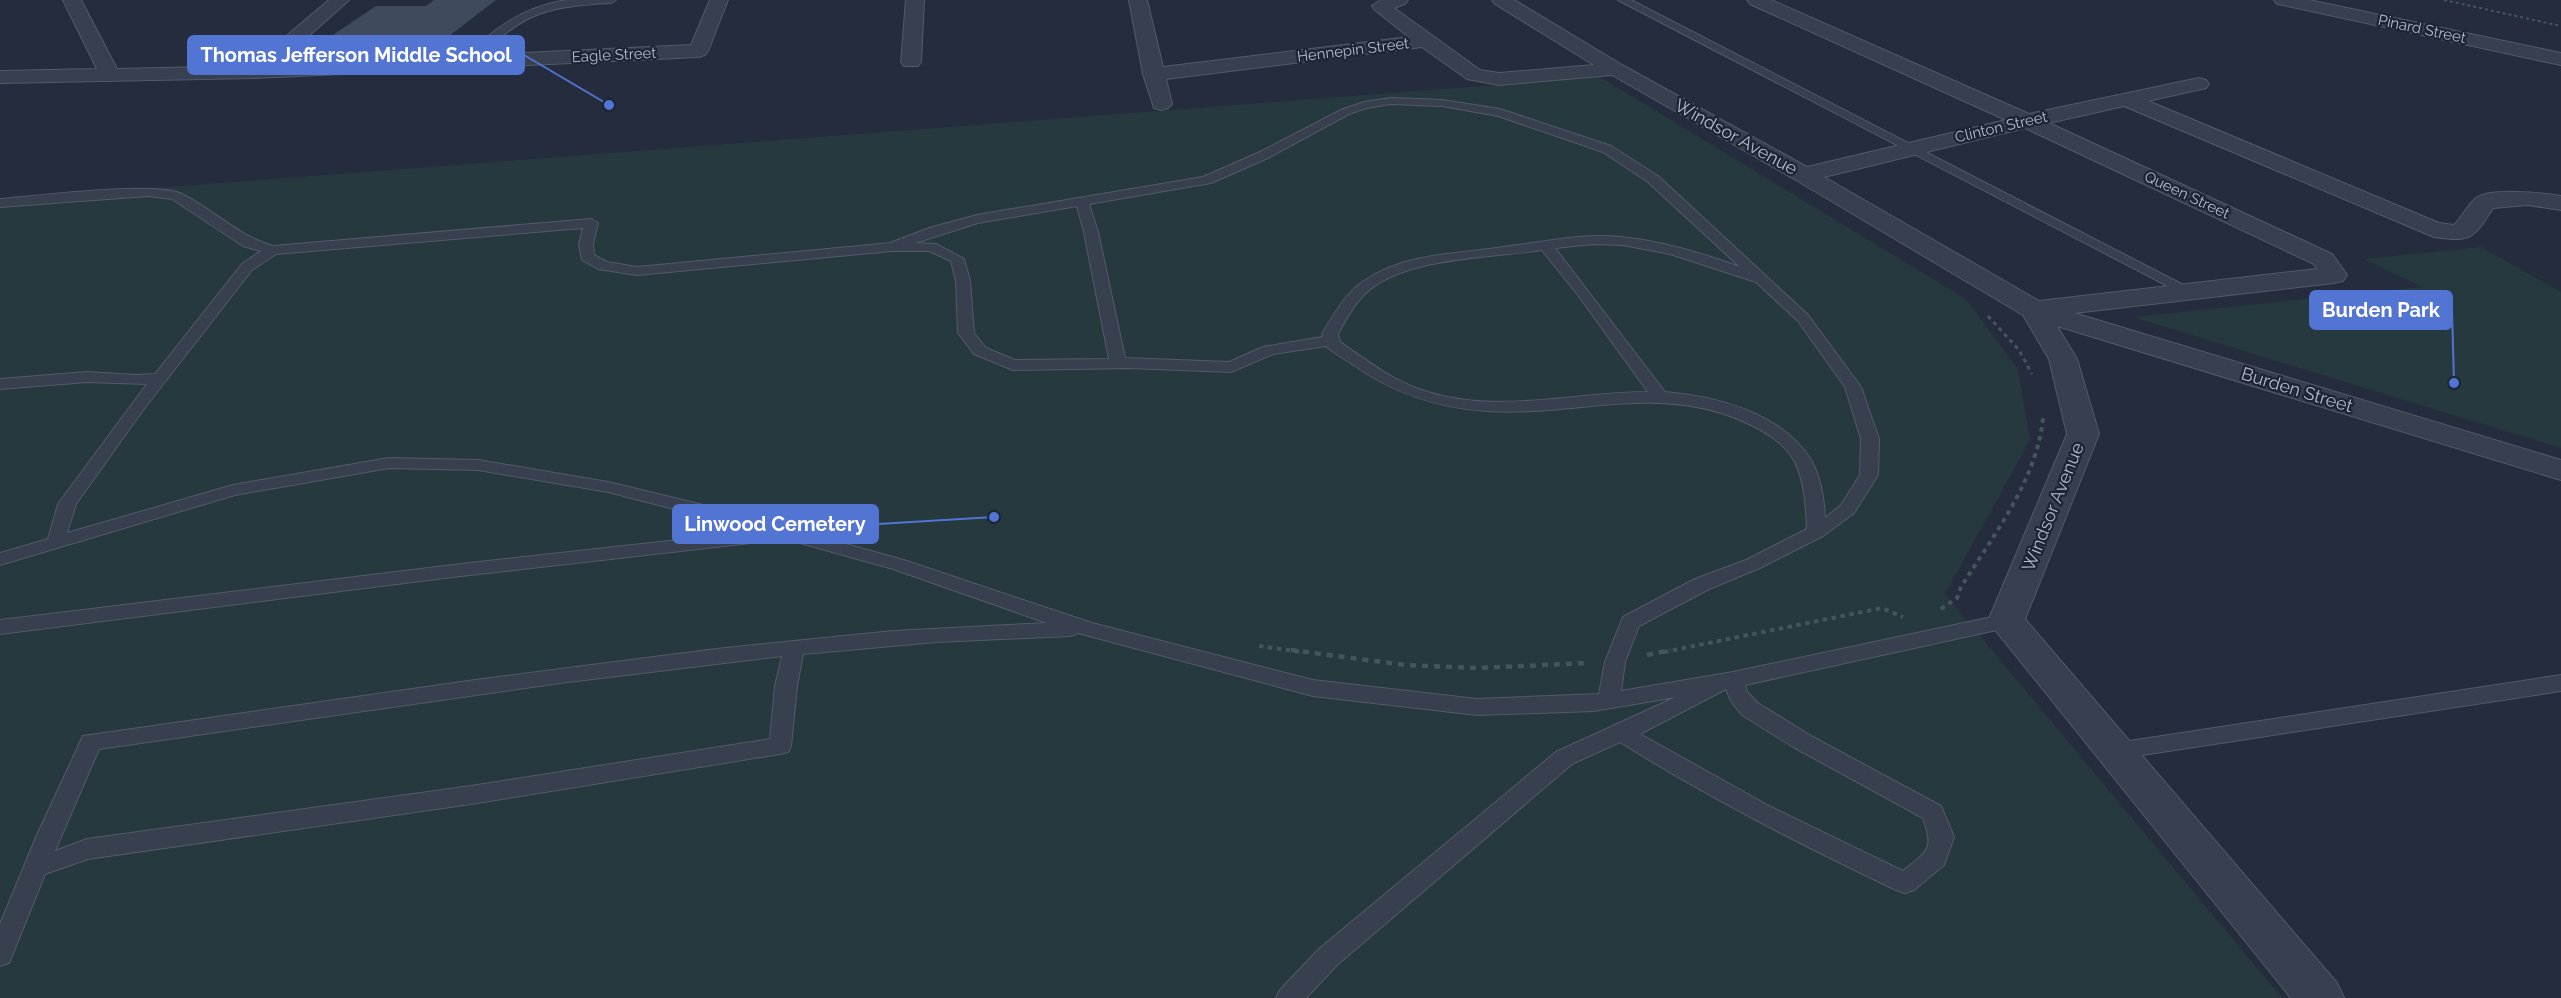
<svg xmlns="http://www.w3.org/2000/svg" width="2561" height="998" viewBox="0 0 2561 998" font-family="Raleway,sans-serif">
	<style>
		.green { fill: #26393f }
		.building { fill: #404a5d }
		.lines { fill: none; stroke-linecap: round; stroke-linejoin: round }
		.lane-casing { stroke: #535a69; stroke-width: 2 }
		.street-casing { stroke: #535a69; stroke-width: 2 }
		.path-far3 { stroke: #44565c; stroke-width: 2; stroke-dasharray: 3 3; stroke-linecap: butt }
		.path-far2 { stroke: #44565c; stroke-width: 3; stroke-dasharray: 4 4; stroke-linecap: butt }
		.path-far1 { stroke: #44565c; stroke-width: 4; stroke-dasharray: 4.5 4.5; stroke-linecap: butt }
		.path { stroke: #44565c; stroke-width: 4.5; stroke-dasharray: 6 6; stroke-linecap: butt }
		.lane { fill: #383f4e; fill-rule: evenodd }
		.street { fill: #383f4e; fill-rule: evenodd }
		.labels { text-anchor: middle; stroke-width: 4.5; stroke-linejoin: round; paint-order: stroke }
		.far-street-label { font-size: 15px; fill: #b4bac9; stroke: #1d2433 }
		.street-label { font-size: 18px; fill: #b4bac9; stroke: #1d2433 }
		.leader { fill: none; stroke: #5274d3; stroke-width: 2 }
		.callout-dot { fill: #5274d3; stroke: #1d2433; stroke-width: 2 }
		.callout { fill: #5274d3; stroke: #5274d3; stroke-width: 2 }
		.callout-label { font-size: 20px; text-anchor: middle; font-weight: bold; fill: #fff }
	</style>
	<rect width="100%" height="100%" fill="#242c3e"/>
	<path class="green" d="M1600,77L1966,299L2018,369L2030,440L1945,594L2282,998H0V200Z
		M2481,247L2561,292V448L2133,317L2422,287L2364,259Z"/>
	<path class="building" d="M434,0H496L427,53H306L376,6H426Z"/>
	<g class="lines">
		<g class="lane-casing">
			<path id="lane" d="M567,0H616L611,3C538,7 524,14 471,64H463L462,62C489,30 525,6 567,0Z
				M1618,0H1631L2197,292L2195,295H2185Z
				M1391,98L1442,100L1500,109L1611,146L1658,176L1808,315L1861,387L1879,439L1878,475L1854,513L1823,536L1760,568L1709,589L1639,626L1625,662L1621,691L1733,672L2006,614L2013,616L2016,621L2013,626L2006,628L1745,685L1748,693L1758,703L1811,736L1941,806L1954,837L1944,865L1914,890L1905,893L1896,890C1802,845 1709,798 1620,742L1572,764L1337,965L1306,998H1276L1280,990L1319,949L1556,752L1676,697L1594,711L1477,715L1313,696L1078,633L1071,636L937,642L803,654L797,686L791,746L788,752L780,754L471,804L88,859L45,874L9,963L0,966V924L37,835L83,736L482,679L716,649L893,631L1047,623L893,569L786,539L461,576L0,634V620L461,564L759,531L608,492L478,470L389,468L235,495L0,565V553L48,539L58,504L147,384L87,382L0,389V379L87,372L136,375L155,374L242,264L261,251L243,246L172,199L148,196L0,207V199C36,196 155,181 182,194C214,210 238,236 273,246L591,219L598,223L593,244L594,255L607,262L637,267L890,243L929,228L977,215L1203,177L1260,152L1341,110L1364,102ZM1391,104L1442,106L1498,116L1603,152L1648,182L1740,267C1702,253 1662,241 1621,237C1582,233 1543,242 1504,247C1457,254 1404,253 1364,281C1345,293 1334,315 1322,334L1323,337L1263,347L1229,362L1125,358L1098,232L1089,204L1211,183L1268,158L1349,114L1366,108ZM1077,206L1084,232L1109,359L1015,360L986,348L974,333L970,281L964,259L936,244L915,243L978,223ZM583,228L579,244L582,260L598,269L637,275L892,251H929L951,261L956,281L958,333L974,354L1013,370L1129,368L1231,372L1273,354L1326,346C1334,353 1343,358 1352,364C1393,393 1436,408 1487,411C1578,417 1662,381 1751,425C1768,433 1786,445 1795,462C1805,483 1806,507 1807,529L1746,560L1695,579L1623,617L1605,662L1599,694L1477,699L1313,680L1092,623L907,561L728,511L608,482L478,460L389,458L233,485L67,533L76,504L143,410L252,270L276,254ZM1593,244L1623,245L1670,254L1756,282L1798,321L1845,387L1861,439L1860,475L1841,505L1825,518C1824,499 1821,477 1811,460C1782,413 1716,396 1665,392L1555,248ZM1542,250L1578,295L1648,392C1572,392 1492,416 1419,389C1390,379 1365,359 1340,342L1338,334C1346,319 1354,304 1367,292C1406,257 1491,258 1542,250ZM782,656L775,686L770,739L471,786L87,839L55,851L99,749L560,683ZM1726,689L1731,701L1742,715L1795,748L1923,818C1935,850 1927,851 1903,871L1769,806L1640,734Z
				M2561,675V691L2116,759L2108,757L2105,751L2108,745L2116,743Z"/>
		</g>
		<g class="street-casing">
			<path id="street" d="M63,0H81L117,69L251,66L329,0H349L276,65L691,45L710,0H728L708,51L705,55L698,57L256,78L0,83V71L97,69Z
				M906,0H924L921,62L918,66H904L901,62Z
				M1129,0H1147L1163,67L1409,37L1375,10L1372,6L1381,0H1408L1405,4L1394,8L1480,70L1499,73L1594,65L1495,4L1492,0H1514L1622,65L1807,167L2006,120L1750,4L1747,0H1771L2029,114L2199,78L2206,80L2209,84L2206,88L2148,101L2439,223L2454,225C2462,217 2467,206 2475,199C2487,187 2544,193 2561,196V210L2528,205L2493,208C2473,240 2470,242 2434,237L2124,106L2049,123L2332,254L2347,275L2343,281L2334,283L2074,313L2561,460V480L2057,326L2077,359L2099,434L2025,619L2337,983L2344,998H2291L1988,621L2067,434L2049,359L2023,315L1796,180L1612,75L1499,85L1467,79L1422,47L1166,79L1172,104L1168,108L1161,110L1154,108L1143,74ZM2025,128L2314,264L2317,269L2039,301L1824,177Z
				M2274,0H2309L2561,53V65L2283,5L2277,4Z"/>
		</g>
		<path class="path-far3" d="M2444,0L2561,26"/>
		<path class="path-far2" d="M1988,316L2019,350L2032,374"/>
		<path class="path-far1" d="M1941,609L1957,598L1961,587C1993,536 2037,480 2043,418
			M1259,646L1302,652
			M1664,652L1882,608L1903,617"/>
		<path class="path" d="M1291,650L1405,665L1478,668L1589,663
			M1647,655L1671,650"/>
		<use href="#lane" class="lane"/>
		<use href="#street" class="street"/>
	</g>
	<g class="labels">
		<g class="far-street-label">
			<text transform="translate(2422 29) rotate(12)" y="5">Pinard Street</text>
			<text transform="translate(1353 50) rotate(-7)" y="5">Hennepin Street</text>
			<text transform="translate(614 55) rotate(-3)" y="5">Eagle Street</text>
			<text transform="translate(2001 127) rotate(-13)" y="5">Clinton Street</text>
			<text transform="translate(2187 195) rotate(25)" y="5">Queen Street</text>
		</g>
		<g class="street-label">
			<text transform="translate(1736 137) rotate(29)" y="6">Windsor Avenue</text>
			<text transform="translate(2297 390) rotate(17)" y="6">Burden Street</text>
			<text transform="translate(2053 507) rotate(-68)" y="6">Windsor Avenue</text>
		</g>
	</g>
	<path class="leader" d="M609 105L524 55M2454 383L2452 310M994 517L878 524"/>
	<g class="callout-dot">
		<circle cx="609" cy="105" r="6"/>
		<circle cx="2454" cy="383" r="6"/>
		<circle cx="994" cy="517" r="6"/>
	</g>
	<g class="callout">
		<rect x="188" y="36" width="336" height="38" rx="6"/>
		<rect x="2310" y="291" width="142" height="38" rx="6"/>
		<rect x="673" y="505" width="205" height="38" rx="6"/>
	</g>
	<g class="callout-label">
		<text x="356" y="62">Thomas Jefferson Middle School</text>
		<text x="2381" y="317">Burden Park</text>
		<text x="775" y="531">Linwood Cemetery</text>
	</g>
</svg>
